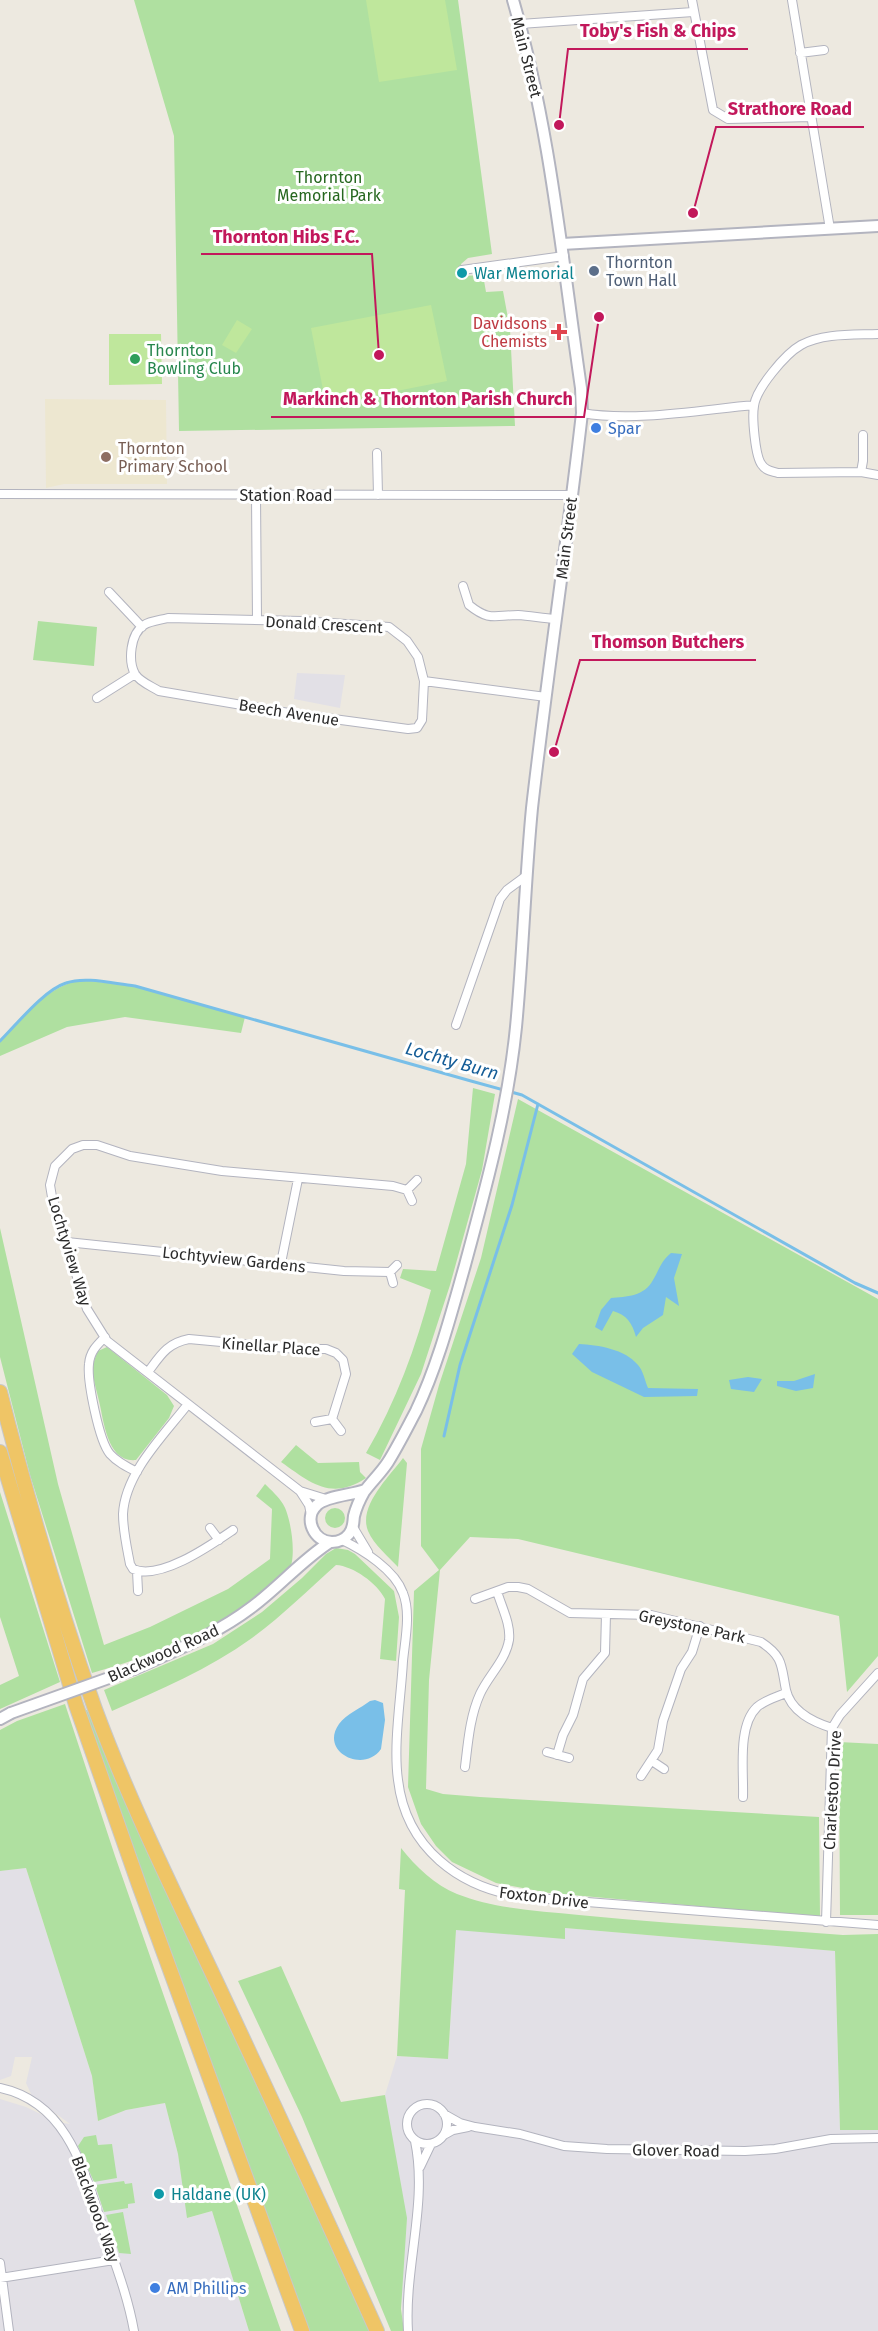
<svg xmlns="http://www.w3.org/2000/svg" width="878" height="2331" viewBox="0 0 878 2331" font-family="'Fira Sans',sans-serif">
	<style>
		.industrial { fill: #e2e0e6 }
		.education { fill: #ede7d0 }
		.green { fill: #afe0a0 }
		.pitch { fill: #bfe79c }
		.water { fill: #79bfe8 }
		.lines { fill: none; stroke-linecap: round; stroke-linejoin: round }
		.stream { stroke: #79bfe8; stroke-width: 3 }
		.minor-casing { stroke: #b3b4bf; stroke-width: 10 }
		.tertiary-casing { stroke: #b3b4bf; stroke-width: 14 }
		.secondary-casing { stroke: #b3b4bf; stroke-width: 14 }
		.trunk-casing { stroke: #c8c8c8; stroke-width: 16 }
		.minor { stroke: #fff; stroke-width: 8 }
		.tertiary { stroke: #fff; stroke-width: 10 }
		.secondary { stroke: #fff; stroke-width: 10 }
		.trunk { stroke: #efc566; stroke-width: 14 }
		.secondary-bridge-casing { stroke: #b3b4bf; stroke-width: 14; stroke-linecap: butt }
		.secondary-bridge { stroke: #fff; stroke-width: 10 }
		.service-dot { fill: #5c6f8a; stroke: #fff; stroke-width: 2 }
		.culture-dot { fill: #0f9aa8; stroke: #fff; stroke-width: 2 }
		.health-dot { fill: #e0444e; stroke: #fff; stroke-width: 2 }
		.leisure-dot { fill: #2e9e5b; stroke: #fff; stroke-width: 2 }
		.shop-dot { fill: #3f7fe0; stroke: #fff; stroke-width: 2 }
		.education-dot { fill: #8d6e63; stroke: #fff; stroke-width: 2 }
		.labels { text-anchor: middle; stroke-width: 6; stroke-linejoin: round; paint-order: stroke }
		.street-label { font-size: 16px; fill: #2c2c2c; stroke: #fff }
		.park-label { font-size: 16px; fill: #26671f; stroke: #fff }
		.service-label { font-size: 16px; fill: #4e5e75; stroke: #fff; text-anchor: start }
		.culture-label { font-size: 16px; fill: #0d838f; stroke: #fff; text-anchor: start }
		.health-label { font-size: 16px; fill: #be3a42; stroke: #fff; text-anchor: end }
		.leisure-label { font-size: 16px; fill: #27864d; stroke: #fff; text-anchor: start }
		.shop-label { font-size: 16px; fill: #366cbe; stroke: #fff; text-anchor: start }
		.education-label { font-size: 16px; fill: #785e54; stroke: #fff; text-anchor: start }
		.water-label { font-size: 18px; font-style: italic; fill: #155d97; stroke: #fff }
		.leader { fill: none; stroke: #c2185b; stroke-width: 2 }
		.callout-dot { fill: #c2185b; stroke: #fff; stroke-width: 2 }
		.callout-label { font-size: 18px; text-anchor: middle; font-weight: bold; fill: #c2185b; stroke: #fff; stroke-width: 6; stroke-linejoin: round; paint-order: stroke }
	</style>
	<rect width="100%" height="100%" fill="#ede9e0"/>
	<path class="industrial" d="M297,673L345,675L340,708L294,699Z
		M26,1868L92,2076L98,2121L126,2110L165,2103L178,2154L188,2218L212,2211L249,2331H0V2099L26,2107L57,2122L70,2124L32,2096L26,2083L32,2057H15L11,2076L0,2080V1871Z
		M565,1928L835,1951L840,2129L878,2130V2331H404L385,2095L397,2056L448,2059L456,1929L564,1938Z"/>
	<path class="education" d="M45,399L166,400L167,484H64L46,488Z"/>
	<path class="green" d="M134,0H458L492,254L468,258L461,264L463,276L483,275L486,292L503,291L510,329L515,426L179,431L174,136Z
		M38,621L97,627L94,666L33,660Z
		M81,980L135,986L245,1017L241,1033L125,1017L67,1027L0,1056V1041C24,1017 47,986 81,980Z
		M473,1088L495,1094L482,1170L450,1285L421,1374L380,1460L366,1453C396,1402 416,1347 431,1290L400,1278L403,1269L436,1271L466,1164Z
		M518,1099L878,1299V1656L847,1692L839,1616L518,1539L470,1537L440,1570L429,1680L426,1789L443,1794L480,1797L819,1817L820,1917L549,1893L496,1883L452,1862L436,1846L421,1824L408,1787L414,1591L439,1570L421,1546V1449L439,1385L481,1258Z
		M0,1228L58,1484L104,1645L150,1627L228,1589L270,1559L272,1509L256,1496L265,1484C271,1490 279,1497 283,1504C291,1517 297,1557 289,1571C285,1577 275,1583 268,1588C217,1629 156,1655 92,1673L30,1475L0,1357Z
		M107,1347L167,1395L174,1406L169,1418L136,1460C107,1463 104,1421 99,1401C97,1392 94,1383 93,1374C92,1366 95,1357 98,1351Z
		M296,1445L318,1463L359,1462L360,1472L366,1478C331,1501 311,1483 281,1462Z
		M403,1458L407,1463L398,1567C389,1557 374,1545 368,1531C358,1506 389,1477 403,1458Z
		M0,1492L60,1682L0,1709V1685L19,1676L0,1617Z
		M325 1518a10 10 0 1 1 20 0a10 10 0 1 1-20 0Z
		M336,1548L348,1550L355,1554L394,1591L399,1617L396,1661L380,1659L385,1599C377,1583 353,1566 336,1565C308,1590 282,1616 252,1638C209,1669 160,1690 112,1711L104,1690L213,1644L262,1612L302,1578L326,1554Z
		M65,1704L115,1856L281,2331H249L212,2211L187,2218L178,2154L165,2103L126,2110L98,2121L92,2076L26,1868L0,1871V1730L17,1721Z
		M87,1710C176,1919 277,2123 369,2331H308L113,1795L84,1711Z
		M839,1742L878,1744V1915H840Z
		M401,1848C416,1867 435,1885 457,1894C495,1909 539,1911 579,1915C667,1924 755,1928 843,1935L878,1934V2130H840L835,1951L565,1928V1939L456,1930L448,2059L397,2056L405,1890L399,1889Z
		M281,1966L341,2102L385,2095L407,2218L401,2309L404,2331H391L302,2117L238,1981Z
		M96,2135L98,2145L112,2144L117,2178L94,2182L78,2146L84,2137Z
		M124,2181L125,2184L132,2183L135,2203L128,2204V2208L104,2212L95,2185Z
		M123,2212L131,2254L119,2253L106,2215Z"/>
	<path class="pitch" d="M366,0H445L457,70L379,82Z
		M431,305L447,381L326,405L311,328Z
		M237,320L252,329L236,353L222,345Z
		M109,334H161L162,384L109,385Z"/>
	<path class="water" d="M671,1253L682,1254L674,1278L679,1306L666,1297L663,1315L643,1328L636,1337C632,1323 627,1315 613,1311L602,1331L595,1327L601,1310L611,1298C626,1297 645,1296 653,1280C659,1270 661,1261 671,1253Z
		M579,1344C598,1345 625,1349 638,1365C643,1370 645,1381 648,1388L698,1389L697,1396L644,1397L592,1372L572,1354Z
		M815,1374L813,1388L796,1391L777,1386V1381H794Z
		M748,1377L762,1379L754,1392L731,1389L729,1380Z
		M375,1700L383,1703L385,1720L381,1749C364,1774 319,1752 339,1724C346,1714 361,1708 370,1701Z"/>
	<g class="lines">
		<path class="stream" d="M0,1041C17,1024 44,990 66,983C86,976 114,984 135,986L471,1081L522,1095L855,1283L878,1293
			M444,1436L460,1365L512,1205L538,1104"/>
		<g class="minor-casing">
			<path id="minor" d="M692,0L713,110L728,119L811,117
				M792,0L830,229
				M520,24L693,12
				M800,53L824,50
				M462,270L564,256
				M878,334C853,335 823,333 801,345C785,354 756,389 754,406C752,417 755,457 762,465C766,471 772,471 778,473L861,472L878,475
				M582,413C634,422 700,410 754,405
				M377,453L378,495
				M861,472L863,461V435
				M0,494L571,495
				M256,495L257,620
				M463,586L469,605C490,622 495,615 518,615C530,616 543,618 555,619
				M109,592L142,627
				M168,618L302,621L389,627L407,641L418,657L424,681L422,720L417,728L408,729L289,713L159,691C151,686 140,682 135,674C128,661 130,634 144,625C150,621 161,620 168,618Z
				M424,681L546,697
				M97,698L135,674
				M456,1025L500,899L507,890L526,876
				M407,1190L417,1180
				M67,1242L344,1271L390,1272L397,1265
				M281,1263L298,1179
				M390,1272L393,1283
				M105,1337C96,1346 90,1352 89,1364C87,1381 99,1441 110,1454C117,1462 127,1467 137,1472
				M148,1372C160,1356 167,1343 189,1339L296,1349H326L336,1353L343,1360L346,1374L332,1419
				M188,1404C164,1435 125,1473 123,1514C123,1531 127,1548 130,1564L133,1569C160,1581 211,1545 233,1530
				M315,1422L332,1419L341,1431
				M300,1491L309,1505L311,1515
				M326,1499L300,1491L107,1341L87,1309L52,1197L50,1185L55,1166L72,1149L83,1145H97L130,1156L222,1171L393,1186L407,1190L412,1201
				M353,1527L368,1552
				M210,1528L219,1540
				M342,1540C363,1550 395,1570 403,1593C411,1613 405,1640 403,1661C401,1698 393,1744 398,1780C406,1848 459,1888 524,1897L878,1925
				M137,1571L138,1591
				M475,1599L508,1587H518L528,1589L570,1613L651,1615L761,1642C784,1657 781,1666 786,1690C791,1712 813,1722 832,1728
				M547,1752L569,1758
				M557,1755L563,1735L573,1715L583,1679L605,1653L606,1614
				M652,1761L664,1769
				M465,1767C468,1742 470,1716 480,1694C488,1676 506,1660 509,1640C511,1624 501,1606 497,1591
				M641,1776L658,1750L663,1721L681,1669L692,1652L700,1626
				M743,1797C744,1772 737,1726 757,1707C765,1700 776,1697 786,1693
				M826,1922L832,1728L840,1715L878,1673
				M0,2088C70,2103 85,2175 105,2234C116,2266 128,2297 134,2331
				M407 2124a20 20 0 1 1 40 0a20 20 0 1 1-40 0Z
				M444,2114L460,2123L475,2127L520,2134L564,2146L607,2149L745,2151L775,2149L831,2139L878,2138
				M444,2135L453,2130L468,2127
				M420,2167L431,2144
				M0,2263L9,2331
				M0,2278L114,2260
				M408,2331C404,2268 428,2203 415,2141"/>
		</g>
		<g class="tertiary-casing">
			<path id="tertiary" d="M562,244L878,226"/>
		</g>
		<g class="secondary-casing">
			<path id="secondary" d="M365,1490C352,1495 326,1496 317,1505C303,1518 314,1542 332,1542C339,1542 345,1539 349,1534C354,1528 353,1523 354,1516C356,1508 360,1499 364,1492C371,1482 381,1473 388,1462C398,1446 407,1428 416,1411C438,1365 451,1314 465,1265C486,1187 508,1108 516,1027C523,954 525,881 532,808C547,676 567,545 582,413L581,388C562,258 550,127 513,0
				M134,1669C176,1650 215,1635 252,1607C279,1587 302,1560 330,1542
				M0,1719L11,1713"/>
		</g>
		<g class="trunk-casing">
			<path id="trunk" d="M0,1392C27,1498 58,1605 95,1709C129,1801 173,1890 215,1979C270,2096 324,2213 377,2331
				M0,1452L76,1705L139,1885L302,2331"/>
		</g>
		<use href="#minor" class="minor"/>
		<use href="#tertiary" class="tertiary"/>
		<use href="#secondary" class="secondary"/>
		<use href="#trunk" class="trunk"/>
		<g class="secondary-bridge-casing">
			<path id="secondary-bridge" d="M11,1713L134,1669"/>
		</g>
		<use href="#secondary-bridge" class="secondary-bridge"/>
	</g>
	<circle class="service-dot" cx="594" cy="271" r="6"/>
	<g class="culture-dot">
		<circle cx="462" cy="273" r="6"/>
		<circle cx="159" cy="2194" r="6"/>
	</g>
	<path class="health-dot" d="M556 323h6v6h6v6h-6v6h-6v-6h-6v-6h6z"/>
	<circle class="leisure-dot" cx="135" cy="359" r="6"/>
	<g class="shop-dot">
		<circle cx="596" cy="428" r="6"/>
		<circle cx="155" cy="2288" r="6"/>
	</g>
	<circle class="education-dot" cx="106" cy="457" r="6"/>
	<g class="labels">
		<g class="street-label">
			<text transform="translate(527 57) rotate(76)" y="6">Main Street</text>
			<text x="286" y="501">Station Road</text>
			<text transform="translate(566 538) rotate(-83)" y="6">Main Street</text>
			<text transform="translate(324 624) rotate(3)" y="6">Donald Crescent</text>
			<text transform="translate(289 712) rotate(9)" y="6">Beech Avenue</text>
			<text transform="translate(70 1251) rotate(73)" y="6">Lochtyview Way</text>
			<text transform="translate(234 1259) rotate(6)" y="6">Lochtyview Gardens</text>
			<text transform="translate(271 1346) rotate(4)" y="6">Kinellar Place</text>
			<text transform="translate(692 1626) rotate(12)" y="6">Greystone Park</text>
			<text transform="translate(163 1653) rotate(-24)" y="6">Blackwood Road</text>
			<text transform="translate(832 1790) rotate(-87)" y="6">Charleston Drive</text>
			<text transform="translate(544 1897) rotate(7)" y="6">Foxton Drive</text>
			<text transform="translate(676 2150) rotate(1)" y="6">Glover Road</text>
			<text transform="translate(96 2209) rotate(70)" y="6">Blackwood Way</text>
		</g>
		<g class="park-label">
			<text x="329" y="183">Thornton<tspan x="329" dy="18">Memorial Park</tspan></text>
		</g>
		<g class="service-label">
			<text x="606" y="268">Thornton<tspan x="606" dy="18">Town Hall</tspan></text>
		</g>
		<g class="culture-label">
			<text x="474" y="279">War Memorial</text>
			<text x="171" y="2200">Haldane (UK)</text>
		</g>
		<g class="health-label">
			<text x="547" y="329">Davidsons<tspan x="547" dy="18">Chemists</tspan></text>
		</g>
		<g class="leisure-label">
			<text x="147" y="356">Thornton<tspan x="147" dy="18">Bowling Club</tspan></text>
		</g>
		<g class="shop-label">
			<text x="608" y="434">Spar</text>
			<text x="167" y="2294">AM Phillips</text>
		</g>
		<g class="education-label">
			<text x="118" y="454">Thornton<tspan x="118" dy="18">Primary School</tspan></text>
		</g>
		<g class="water-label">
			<text transform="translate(452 1061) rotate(16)" y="6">Lochty Burn</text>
		</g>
	</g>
	<path class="leader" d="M559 125L568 49H748M693 213L716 127H864M379 355L372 254H201M599 317L584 417H271M554 752L580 660H756"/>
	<g class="callout-dot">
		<circle cx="559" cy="125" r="6"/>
		<circle cx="693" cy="213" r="6"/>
		<circle cx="379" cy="355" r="6"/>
		<circle cx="599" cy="317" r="6"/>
		<circle cx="554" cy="752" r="6"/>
	</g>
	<g class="callout-label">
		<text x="658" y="37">Toby's Fish &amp; Chips</text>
		<text x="790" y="115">Strathore Road</text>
		<text x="286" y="243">Thornton Hibs F.C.</text>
		<text x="428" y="405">Markinch &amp; Thornton Parish Church</text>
		<text x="668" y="648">Thomson Butchers</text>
	</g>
</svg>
